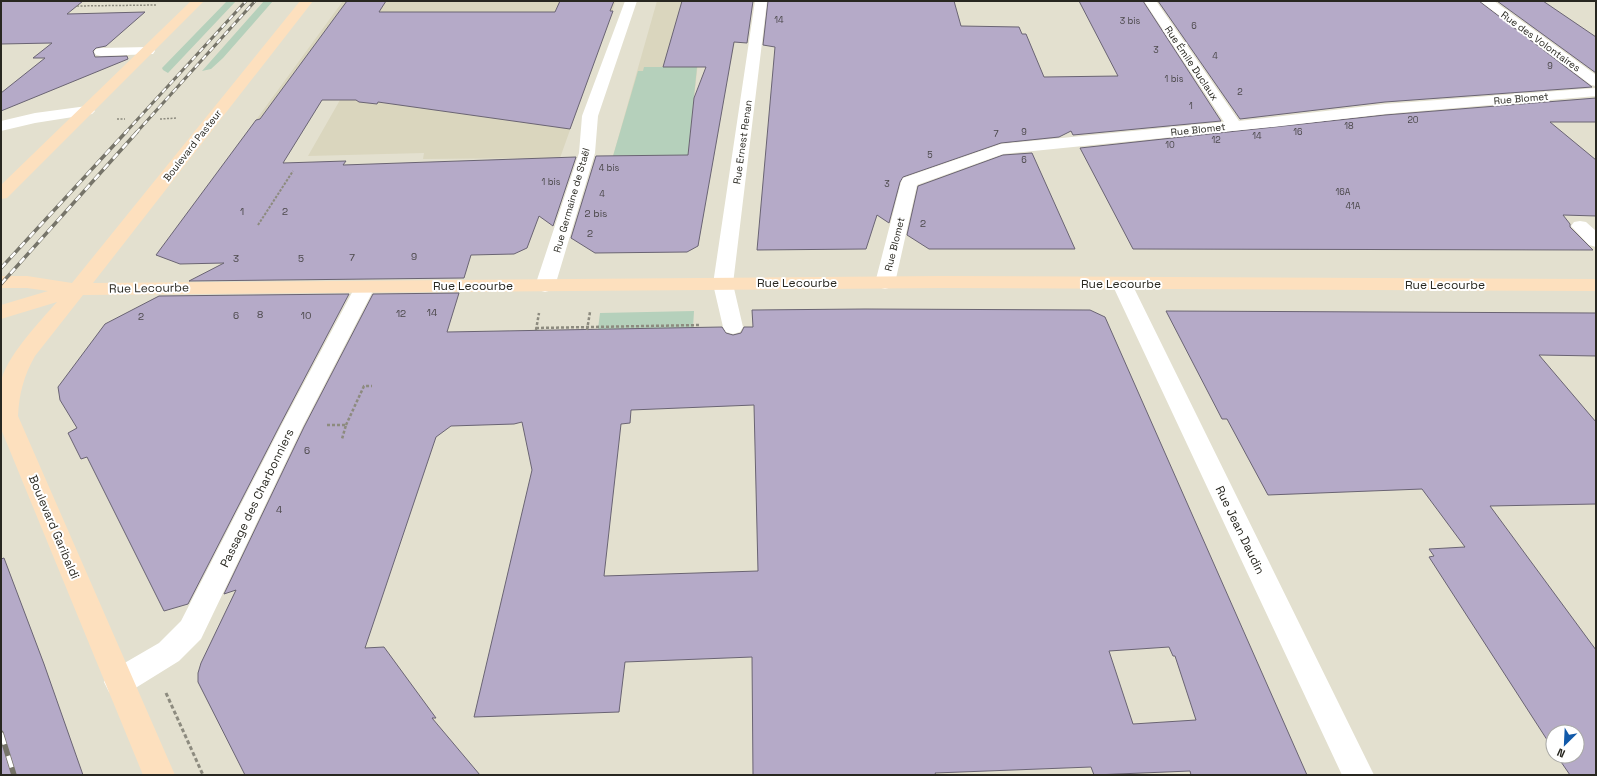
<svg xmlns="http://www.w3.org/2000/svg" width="1597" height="776" viewBox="0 0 1597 776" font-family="'Space Grotesk',sans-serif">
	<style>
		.built { fill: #dad6be }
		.green { fill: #b5d0bb }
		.building { fill: #b5aac8; stroke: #6a6473; fill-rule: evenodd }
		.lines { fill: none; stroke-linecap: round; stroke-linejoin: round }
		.path-far3 { stroke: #8d8b7f; stroke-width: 1.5; stroke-dasharray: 2 1.5; stroke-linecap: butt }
		.path-far2 { stroke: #8d8b7f; stroke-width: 2; stroke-dasharray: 2.5 1.5; stroke-linecap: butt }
		.path-far1 { stroke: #8d8b7f; stroke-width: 2.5; stroke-dasharray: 3 2; stroke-linecap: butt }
		.path { stroke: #8d8b7f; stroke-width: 3; stroke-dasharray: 4 2.5; stroke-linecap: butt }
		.service { fill: #fff; fill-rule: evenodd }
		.minor { fill: #fff; fill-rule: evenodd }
		.tertiary { fill: #fff; fill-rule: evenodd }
		.secondary { fill: #fde0be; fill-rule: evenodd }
		.rail-far2-casing { stroke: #767469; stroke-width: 3 }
		.rail-far1-casing { stroke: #767469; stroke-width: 3.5 }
		.rail-casing { stroke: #767469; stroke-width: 5.5 }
		.rail-far2 { stroke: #fff; stroke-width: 2; stroke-dasharray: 5.5; stroke-linecap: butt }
		.rail-far1 { stroke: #fff; stroke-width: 2.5; stroke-dasharray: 7; stroke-linecap: butt }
		.rail { stroke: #fff; stroke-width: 4; stroke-dasharray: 12; stroke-linecap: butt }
		.labels { text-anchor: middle; stroke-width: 4; stroke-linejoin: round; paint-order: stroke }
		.far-number-label { font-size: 9px; fill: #4b484a }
		.far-street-label { font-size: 10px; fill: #282720; stroke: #fff }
		.number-label { font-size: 10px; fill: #4b484a }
		.street-label { font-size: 12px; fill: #282720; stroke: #fff }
	</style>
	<rect width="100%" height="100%" fill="#e3e0cf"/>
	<path class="built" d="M343,1H616L560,158L423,159L424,153L308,156L340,100L298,101L285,119L256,120Z
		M657,1H743L731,62H698L688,155L613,156Z"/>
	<path class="green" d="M227,1H236L168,73L163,70L162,68Z
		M264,1H273L223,58L211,69L202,71Z
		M644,67H697L688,155L613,156L638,71H643Z
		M694,311L693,328L598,329L600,313Z"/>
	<path class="building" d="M1,1H83L67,14L145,12L106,46L96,48L93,51L95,57L127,56L128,59L1,111V93L45,58H33L52,43L1,44Z
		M347,1H386L379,12H555L560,1H614L610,11H613L570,129L378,102L377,104L359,102L356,100H322L283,163L346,161L343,165L576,157L553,226L539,216L527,248L514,254L471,255L464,278L189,281L224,263L180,264L156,255L256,120L260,119Z
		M682,1H753L747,43L734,42L698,246L687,252L595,253L571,238L596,156L688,155L694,98L706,67H663Z
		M768,1H954L961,26L1019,27L1022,34H1026L1044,77L1118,76L1079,1H1143L1221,121L1073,135L1071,131L1059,137L1001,143L903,177L900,182L889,223L877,215L866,249L757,250L775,47L763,45Z
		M1158,1H1479L1592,87L1385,102L1240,119Z
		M1497,1H1543L1596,37V73Z
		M1596,98V122H1550L1596,160V216L1563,215L1570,224V227L1593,250L1133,249L1080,148L1385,115Z
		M1032,153L1075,249H929L907,235L918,186L1003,155Z
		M459,293L447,332L722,327L726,333L733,335L741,333L744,327H753L752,310L865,309L1090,310L1105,317L1307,775H1191L1190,771L1094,775L1091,767L935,773L936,775H753L752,657L625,662L619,712L474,717L532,470L522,422L514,424L451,426L436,437L365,648L384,647L436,718H432L480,775H245L198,682V673L201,663L236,590L224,594L304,427L373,294ZM754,405L758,571L604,576L621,424L630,423L631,410ZM1169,647L1173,656H1175L1196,720L1133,724L1109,651Z
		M349,294L280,425L188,604L164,611L87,457L81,459L68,433L77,428L60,400L58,387L105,324L159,296Z
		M1166,311L1596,313V356L1539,355L1596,422V504L1490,506L1596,650V775H1570L1557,756H1577V732H1553V749L1429,557L1434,556L1429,549L1465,547L1422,489L1268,495L1227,419H1222Z
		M4,558L44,664L83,775H1V559Z"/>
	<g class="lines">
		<path class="path-far3" d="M77,6L156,5
			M117,119H125
			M160,119L177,118"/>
		<path class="path-far2" d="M258,225L293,171"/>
		<path class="path-far1" d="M536,328L701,325
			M536,330L539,313
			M587,330L590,312
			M327,425H346L342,439
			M346,425L364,386H372"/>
		<path class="path" d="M166,693L203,775"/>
		<path class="service" d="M148,47L153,48L155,51L153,54L101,56L96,55L94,52L96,49L101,48Z
			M1580,221L1586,222L1596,231V247L1589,245L1571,226L1574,222Z
			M723,278L730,280L733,284L743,327L740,332L733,334L726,332L723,327L713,284L716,280Z
			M365,281L372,283L375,287L303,426L201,639L179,661L129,692L119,696L109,692L104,682L109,672L159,643L181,621L281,426L355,287L358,283Z"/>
		<path class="minor" d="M625,1H637L598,116L595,153L555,286L552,290L545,292L538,290L535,286L579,153L582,116Z
			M755,1H767L733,284L730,288L723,290L716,288L713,284Z
			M1144,1H1156L1239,121L1385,104L1596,88V96L1385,114L1273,127L1003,154L917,185L895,283L892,287L885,289L878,287L875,283L901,182L903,178L1001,144L1224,122Z
			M1480,1H1494L1596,75V86L1591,85Z
			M1122,278L1129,280L1132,284L1374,775H1342L1112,284L1115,280Z"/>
		<path class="tertiary" d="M87,106L92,108L95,111L92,114L35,123L1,131V121L35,113Z"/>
		<path class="secondary" d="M191,1H204L7,198L1,199V185Z
			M300,1H313L93,283L941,276L1596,279V291L941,288L83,295L35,356C24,375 19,394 18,416L175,775H143L1,429C1,414 0,397 1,383C4,359 41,320 57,302L1,319V305L48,291L27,288H1V276H27L72,283Z"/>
		<g class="rail-far2-casing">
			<path id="rail-far2" d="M125,133L246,1
				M136,133L255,1"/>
		</g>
		<g class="rail-far1-casing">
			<path id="rail-far1" d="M1,268L126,132
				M1,284L137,132"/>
		</g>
		<g class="rail-casing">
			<path id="rail" d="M1,733L14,775"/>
		</g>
		<use href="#rail-far2" class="rail-far2"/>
		<use href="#rail-far1" class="rail-far1"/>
		<use href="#rail" class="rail"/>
	</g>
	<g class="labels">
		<g class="far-number-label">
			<text x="779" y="23">14</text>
			<text x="1130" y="24">3 bis</text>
			<text x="1194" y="29">6</text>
			<text x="1156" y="53">3</text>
			<text x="1215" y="59">4</text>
			<text x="1550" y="69">9</text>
			<text x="1174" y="82">1 bis</text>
			<text x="1240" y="95">2</text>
			<text x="1191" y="109">1</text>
			<text x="1413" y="123">20</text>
			<text x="1349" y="129">18</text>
			<text x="1024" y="135">9</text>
			<text x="1298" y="135">16</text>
			<text x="996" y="137">7</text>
			<text x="1257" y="139">14</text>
			<text x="1216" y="143">12</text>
			<text x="1170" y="148">10</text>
			<text x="930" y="158">5</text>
			<text x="1024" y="163">6</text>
			<text x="609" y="171">4 bis</text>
			<text x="551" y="185">1 bis</text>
			<text x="887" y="187">3</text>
			<text x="1343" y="195">16A</text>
			<text x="602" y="197">4</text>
			<text x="1353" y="209">41A</text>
		</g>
		<g class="far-street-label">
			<text transform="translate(1541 41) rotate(36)" y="4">Rue des Volontaires</text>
			<text transform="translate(1192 63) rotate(56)" y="4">Rue Émile Duclaux</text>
			<text transform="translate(1521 98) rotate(-5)" y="4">Rue Blomet</text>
			<text transform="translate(1198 129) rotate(-6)" y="4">Rue Blomet</text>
			<text transform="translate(742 142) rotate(-82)" y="4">Rue Ernest Renan</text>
			<text transform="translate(192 145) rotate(-52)" y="4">Boulevard Pasteur</text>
			<text transform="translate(571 200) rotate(-74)" y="4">Rue Germaine de Staël</text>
			<text transform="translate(894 244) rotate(-76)" y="4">Rue Blomet</text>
		</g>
		<g class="number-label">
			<text x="242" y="215">1</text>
			<text x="285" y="215">2</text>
			<text x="596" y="217">2 bis</text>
			<text x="923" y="227">2</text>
			<text x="590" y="237">2</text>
			<text x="414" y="260">9</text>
			<text x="352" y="261">7</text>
			<text x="236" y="262">3</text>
			<text x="301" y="262">5</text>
			<text x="432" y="316">14</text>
			<text x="401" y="317">12</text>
			<text x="260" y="318">8</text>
			<text x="236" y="319">6</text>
			<text x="306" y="319">10</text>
			<text x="141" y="320">2</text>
			<text x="307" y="454">6</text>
			<text x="279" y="513">4</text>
		</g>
		<g class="street-label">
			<text x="797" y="287">Rue Lecourbe</text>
			<text x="1121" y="288">Rue Lecourbe</text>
			<text x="1445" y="289">Rue Lecourbe</text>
			<text x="473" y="290">Rue Lecourbe</text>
			<text transform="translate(149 288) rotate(-1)" y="4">Rue Lecourbe</text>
			<text transform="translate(257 498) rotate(-64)" y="4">Passage des Charbonniers</text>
			<text transform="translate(54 527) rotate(67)" y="4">Boulevard Garibaldi</text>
			<text transform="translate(1240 530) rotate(64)" y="4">Rue Jean Daudin</text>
		</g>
	</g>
	<rect width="1597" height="776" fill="none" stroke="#282720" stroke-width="4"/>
	<g transform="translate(1565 744) rotate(204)"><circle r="19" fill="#ffffff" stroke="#a9a9a6"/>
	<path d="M0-3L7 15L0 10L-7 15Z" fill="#125aaa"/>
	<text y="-6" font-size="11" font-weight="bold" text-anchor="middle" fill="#282720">N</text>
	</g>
</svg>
